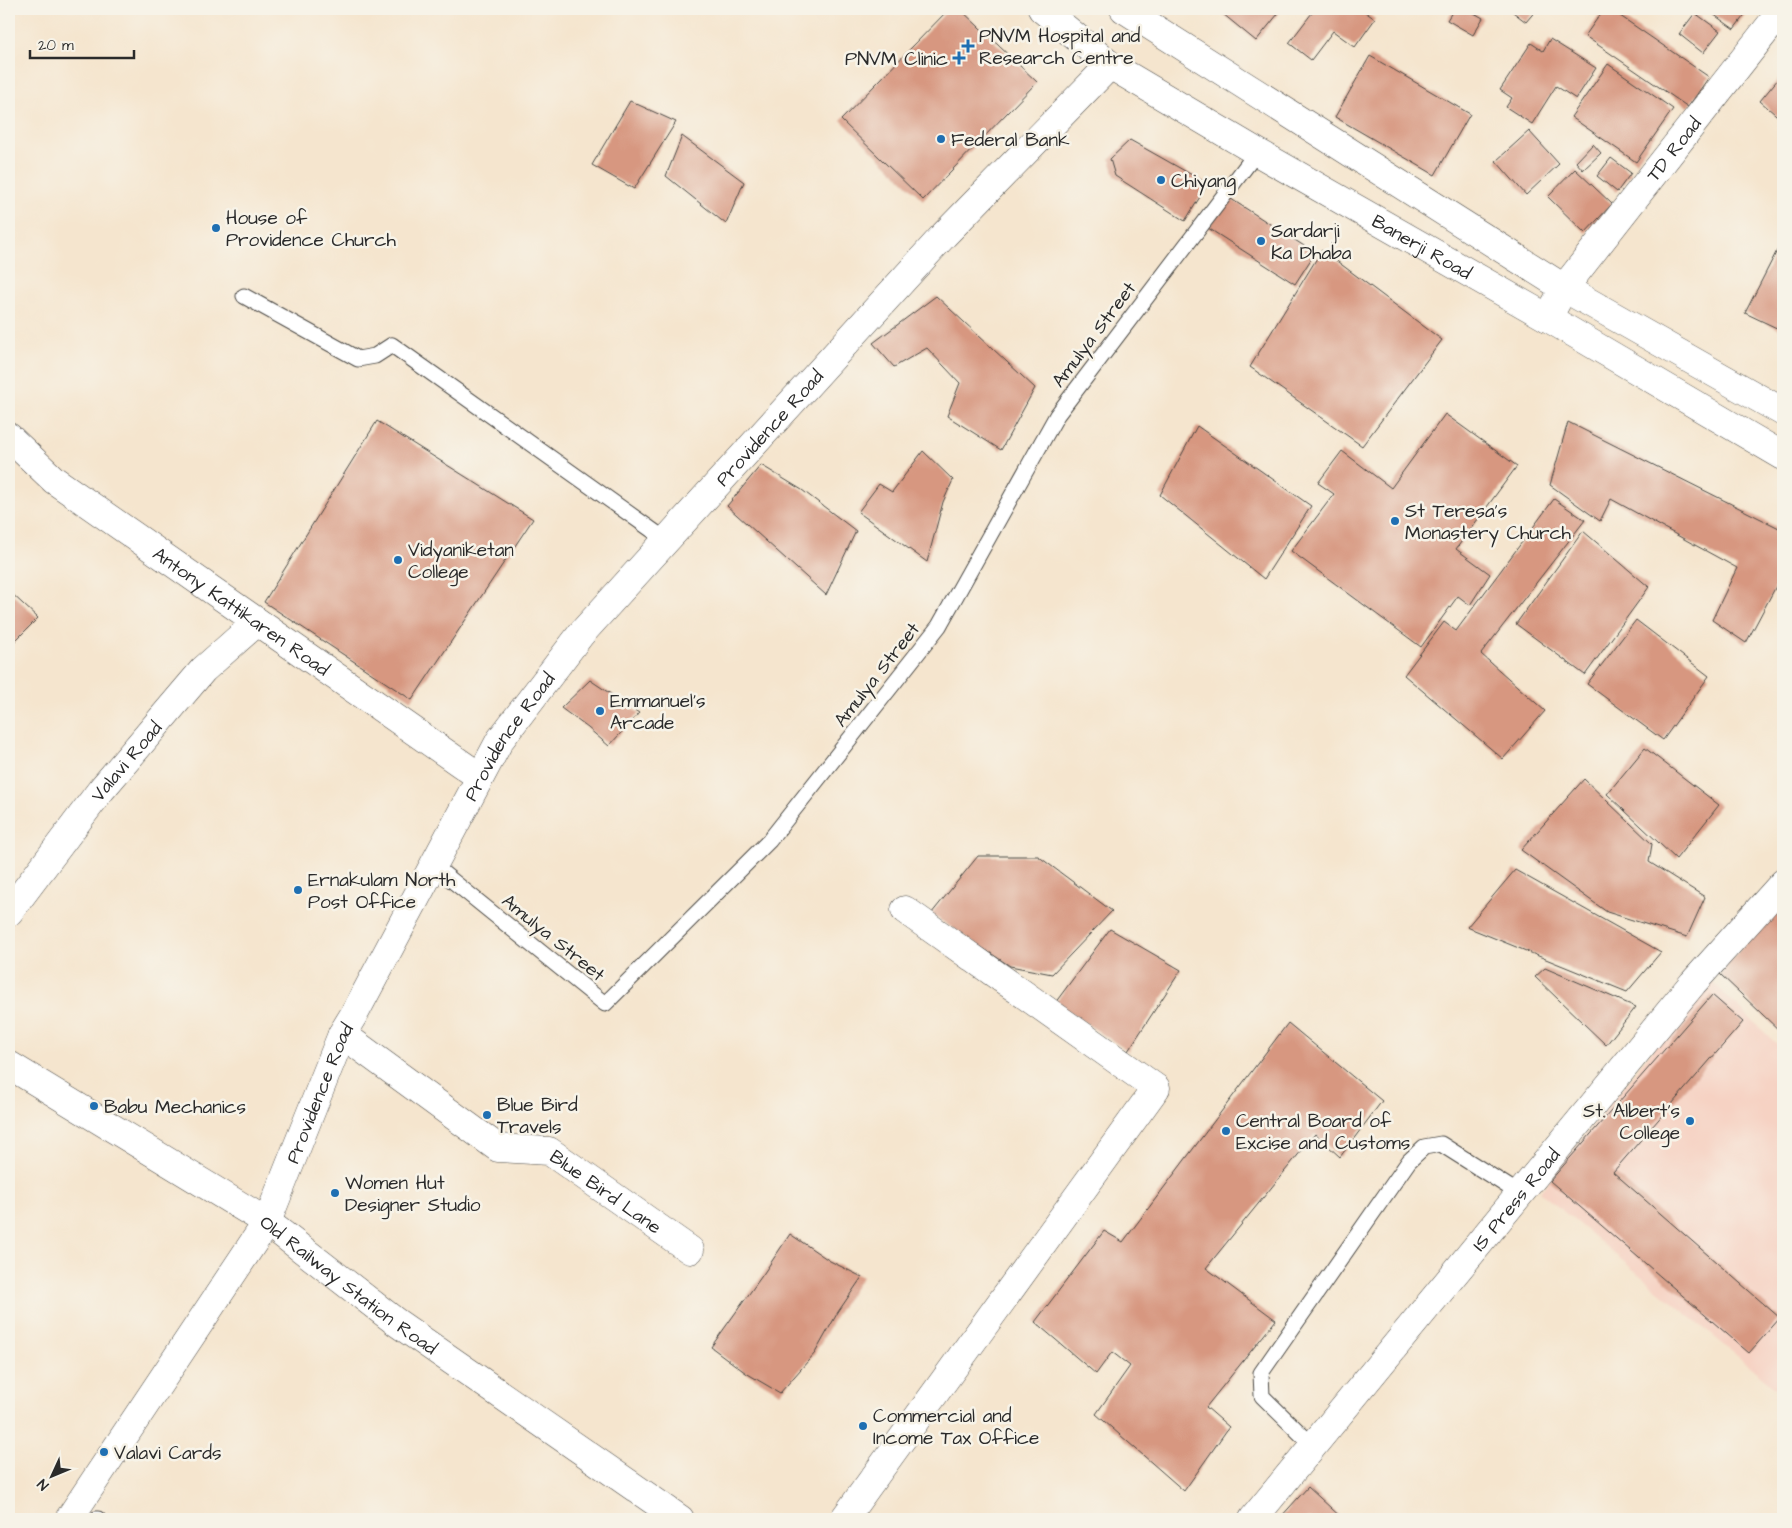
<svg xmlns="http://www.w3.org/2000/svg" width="1792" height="1528" viewBox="0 0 1792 1528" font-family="'Architects Daughter',sans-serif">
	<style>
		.built { fill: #f6d2c3 }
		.building { fill: #d79780 }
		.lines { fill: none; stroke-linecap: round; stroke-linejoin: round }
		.lane-casing { stroke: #494743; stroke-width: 17 }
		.street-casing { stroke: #494743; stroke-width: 29 }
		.secondary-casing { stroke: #494743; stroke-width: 29 }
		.primary-casing { stroke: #494743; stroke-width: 29 }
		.lane { stroke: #fff; stroke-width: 15 }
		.street { stroke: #fff; stroke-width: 28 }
		.secondary { stroke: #fff; stroke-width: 28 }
		.primary { stroke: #fff; stroke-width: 28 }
		.poi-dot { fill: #1f6fb2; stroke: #f7f3e8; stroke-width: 2 }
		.labels { text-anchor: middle; stroke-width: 5; stroke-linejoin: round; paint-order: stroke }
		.poi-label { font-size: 19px; fill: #2b2b2b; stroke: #f7f3e8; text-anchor: start }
		.street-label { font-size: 19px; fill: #2b2b2b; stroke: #f7f3e8 }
	</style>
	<rect width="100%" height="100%" fill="#f7f3e8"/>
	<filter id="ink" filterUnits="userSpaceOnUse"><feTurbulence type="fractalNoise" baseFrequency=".02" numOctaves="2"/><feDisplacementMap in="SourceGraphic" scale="10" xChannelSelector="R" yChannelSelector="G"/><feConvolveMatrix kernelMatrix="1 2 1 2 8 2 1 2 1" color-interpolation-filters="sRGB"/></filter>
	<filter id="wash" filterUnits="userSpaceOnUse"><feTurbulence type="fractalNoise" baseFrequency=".0096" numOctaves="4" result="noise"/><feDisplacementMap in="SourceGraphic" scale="20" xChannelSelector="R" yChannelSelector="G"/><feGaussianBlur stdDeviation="1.12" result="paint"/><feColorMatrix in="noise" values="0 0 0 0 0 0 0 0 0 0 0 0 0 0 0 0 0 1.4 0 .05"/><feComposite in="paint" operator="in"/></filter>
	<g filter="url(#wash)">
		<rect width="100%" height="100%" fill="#f5e5ce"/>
		<path class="built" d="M1709,979L1783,1050V1394L1540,1192Z"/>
		<g id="blocks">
			<path class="building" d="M949,9H960L1037,82L923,200L841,120Z
				M1217,9H1282L1256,41Z
				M1315,9H1361L1375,19L1355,47L1333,31L1311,60L1289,43Z
				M1454,9H1467L1483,18L1473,35L1447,20Z
				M1509,9H1537L1526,22Z
				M1604,9H1610L1709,77L1688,107L1585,36Z
				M1706,9H1749L1734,29Z
				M1695,13L1720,31L1703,53L1679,34Z
				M1550,39L1596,68L1576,99L1556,86L1532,124L1506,107L1512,98L1500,90L1531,43L1543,51Z
				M1370,56L1470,114L1435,175L1335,117Z
				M1608,64L1673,109L1636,162L1571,117Z
				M1783,73V121L1760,101Z
				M630,101L676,122L634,189L592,165Z
				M1529,131L1559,164L1526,195L1496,161Z
				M682,136L744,182L726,224L666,176Z
				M1130,140L1208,184L1185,221L1115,176L1110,159Z
				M1593,144L1601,153L1583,170L1576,162Z
				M1611,158L1631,173L1617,192L1597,176Z
				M1575,169L1612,204L1585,233L1548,197Z
				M1228,197L1315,253L1295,284L1208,228Z
				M1783,239V331L1745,313Z
				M1322,250L1442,340L1362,446L1250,367Z
				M936,296L1035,388L1001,450L947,416L960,383L927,348L894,367L873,343Z
				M1445,414L1517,466L1456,549L1490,574L1470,605L1458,596L1421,647L1291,551L1334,494L1318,483L1342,451L1391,488Z
				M377,421L533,519L412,700L264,602Z
				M1568,422L1783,530V573L1746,643L1712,620L1737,568L1611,499L1600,521L1550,485Z
				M1197,426L1311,506L1264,579L1160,495Z
				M923,451L953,480L943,502L927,562L858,512L879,484L892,492Z
				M761,465L802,490L856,531L826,595L727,506Z
				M1554,499L1585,520L1481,654L1545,711L1503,759L1404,675L1444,622L1456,631Z
				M1583,531L1649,587L1585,675L1516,624Z
				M9,591L38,618L9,647Z
				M1636,620L1709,676L1663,740L1587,684Z
				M590,680L639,713L609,746L588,728L561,708Z
				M1645,748L1719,805L1676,859L1607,794Z
				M1584,779L1652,844L1649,862L1705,897L1687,937L1607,912L1521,850Z
				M978,856H1038L1112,911L1052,974L1010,966L931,914Z
				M1515,870L1661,952L1627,992L1467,927Z
				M1778,901L1783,906V1034L1720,974Z
				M1110,929L1181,970L1128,1051L1055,1003Z
				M1545,968L1636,1007L1606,1045L1535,977Z
				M1712,995L1743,1022L1613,1172L1780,1318L1749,1353L1550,1181Z
				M1288,1023L1382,1101L1340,1157L1315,1134L1206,1268L1276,1320L1206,1407L1229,1427L1184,1491L1096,1414L1130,1366L1112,1352L1096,1374L1035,1322L1104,1231L1123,1242Z
				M790,1234L830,1261L862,1277L838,1312L815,1353L780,1393L746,1373L711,1347L764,1273Z
				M1308,1487L1343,1519H1279Z"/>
		</g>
	</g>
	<g filter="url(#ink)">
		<use href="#blocks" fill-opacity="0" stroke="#494743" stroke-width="1"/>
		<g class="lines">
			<g class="lane-casing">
				<path id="lane" d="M244,296L358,359L375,356L392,345L666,540
					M433,865L605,1004L769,841L939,626L1057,415L1257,152
					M1313,1446L1262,1396L1261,1373L1409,1161L1424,1147L1441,1144L1520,1194
					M96,1519H98"/>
			</g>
			<g class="street-casing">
				<g id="street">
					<path id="s1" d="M9,437L54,480L480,777"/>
					<path id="s2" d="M9,912L101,790L203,670L257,622"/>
					<path id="s3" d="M342,1034L498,1148L549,1151L690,1250"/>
					<path d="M844,1519L1156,1088L905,910"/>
					<path id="s4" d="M1253,1519L1693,983L1783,883"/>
				</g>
			</g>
			<g class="secondary-casing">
				<g id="secondary">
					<path id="s5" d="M1548,318L1564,288L1783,9"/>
					<path id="s6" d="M9,1065L267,1222L396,1322L680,1519"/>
					<path id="s7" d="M69,1519L267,1222L342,1034L356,1011L500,740L581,634L944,235L1110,65"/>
				</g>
			</g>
			<g class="primary-casing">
				<g id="primary">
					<path id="s8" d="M1042,9L1110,65L1257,152L1548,318L1783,456"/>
					<path d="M1124,9L1564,288L1783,412"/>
				</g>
			</g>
			<use href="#lane" class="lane"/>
			<use href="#street" class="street"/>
			<use href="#secondary" class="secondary"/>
			<use href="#primary" class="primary"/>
		</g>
	</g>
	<g class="poi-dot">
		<path d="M965.5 38.5h5v5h5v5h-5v5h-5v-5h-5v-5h5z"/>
		<path d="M956.5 50.5h5v5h5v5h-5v5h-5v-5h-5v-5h5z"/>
		<circle cx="941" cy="139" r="5"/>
		<circle cx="1161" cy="180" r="5"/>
		<circle cx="216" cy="228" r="5"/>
		<circle cx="1261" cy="241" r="5"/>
		<circle cx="1395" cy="521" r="5"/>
		<circle cx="398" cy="560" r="5"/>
		<circle cx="600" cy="711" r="5"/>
		<circle cx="298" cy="890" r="5"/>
		<circle cx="94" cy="1106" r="5"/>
		<circle cx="487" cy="1115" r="5"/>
		<circle cx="1690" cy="1121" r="5"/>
		<circle cx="1226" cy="1131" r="5"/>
		<circle cx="335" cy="1193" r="5"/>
		<circle cx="863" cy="1426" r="5"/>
		<circle cx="104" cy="1452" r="5"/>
	</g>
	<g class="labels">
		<g class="poi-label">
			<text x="979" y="42">PNVM Hospital and<tspan x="979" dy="22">Research Centre</tspan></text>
			<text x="948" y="65" text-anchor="end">PNVM Clinic</text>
			<text x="951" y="146">Federal Bank</text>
			<text x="1171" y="187">Chiyang</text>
			<text x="226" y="224">House of<tspan x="226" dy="22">Providence Church</tspan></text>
			<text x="1271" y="237">Sardarji<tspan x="1271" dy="22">Ka Dhaba</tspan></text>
			<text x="1405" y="517">St Teresa's<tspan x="1405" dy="22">Monastery Church</tspan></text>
			<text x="408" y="556">Vidyaniketan<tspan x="408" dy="22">College</tspan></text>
			<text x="610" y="707">Emmanuel's<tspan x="610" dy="22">Arcade</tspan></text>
			<text x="308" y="886">Ernakulam North<tspan x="308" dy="22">Post Office</tspan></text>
			<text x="497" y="1111">Blue Bird<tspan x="497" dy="22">Travels</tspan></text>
			<text x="104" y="1113">Babu Mechanics</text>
			<text x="1680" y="1117" text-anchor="end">St. Albert's<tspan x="1680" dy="22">College</tspan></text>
			<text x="1236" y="1127">Central Board of<tspan x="1236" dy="22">Excise and Customs</tspan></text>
			<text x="345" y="1189">Women Hut<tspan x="345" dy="22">Designer Studio</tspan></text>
			<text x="873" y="1422">Commercial and<tspan x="873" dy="22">Income Tax Office</tspan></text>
			<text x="114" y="1459">Valavi Cards</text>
		</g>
		<g class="street-label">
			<text dy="7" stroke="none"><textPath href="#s5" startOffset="211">TD Road</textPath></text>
			<text dy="7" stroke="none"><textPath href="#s8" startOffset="449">Banerji Road</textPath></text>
			<text transform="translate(1093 334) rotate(-53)" y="7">Amulya Street</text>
			<text dy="7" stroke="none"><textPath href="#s7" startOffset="1306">Providence Road</textPath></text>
			<text dy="7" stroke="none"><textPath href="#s1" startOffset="291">Antony Kattikaren Road</textPath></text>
			<text transform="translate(876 674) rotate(-52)" y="7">Amulya Street</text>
			<text dy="7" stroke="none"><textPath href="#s7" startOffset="901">Providence Road</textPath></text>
			<text dy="7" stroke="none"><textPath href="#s2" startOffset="191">Valavi Road</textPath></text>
			<text transform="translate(554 937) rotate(39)" y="7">Amulya Street</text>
			<text dy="7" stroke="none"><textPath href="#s7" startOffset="496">Providence Road</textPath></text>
			<text dy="7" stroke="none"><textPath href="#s3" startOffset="314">Blue Bird Lane</textPath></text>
			<text dy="7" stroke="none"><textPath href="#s4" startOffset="414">IS Press Road</textPath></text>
			<text dy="7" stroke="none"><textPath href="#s6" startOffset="405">Old Railway Station Road</textPath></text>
		</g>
	</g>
	<rect width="1792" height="1528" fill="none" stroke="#f7f3e8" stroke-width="30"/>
	<g transform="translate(52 1476) rotate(226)" stroke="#f7f3e8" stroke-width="4" paint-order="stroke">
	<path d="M0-4L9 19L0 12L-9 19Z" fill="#2b2b2b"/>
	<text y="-8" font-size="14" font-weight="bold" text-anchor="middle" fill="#2b2b2b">N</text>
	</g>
	<path d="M30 50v8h104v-8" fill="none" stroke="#2b2b2b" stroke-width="2.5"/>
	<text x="38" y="50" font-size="15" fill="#2b2b2b" stroke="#f7f3e8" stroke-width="4" paint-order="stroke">20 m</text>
</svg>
